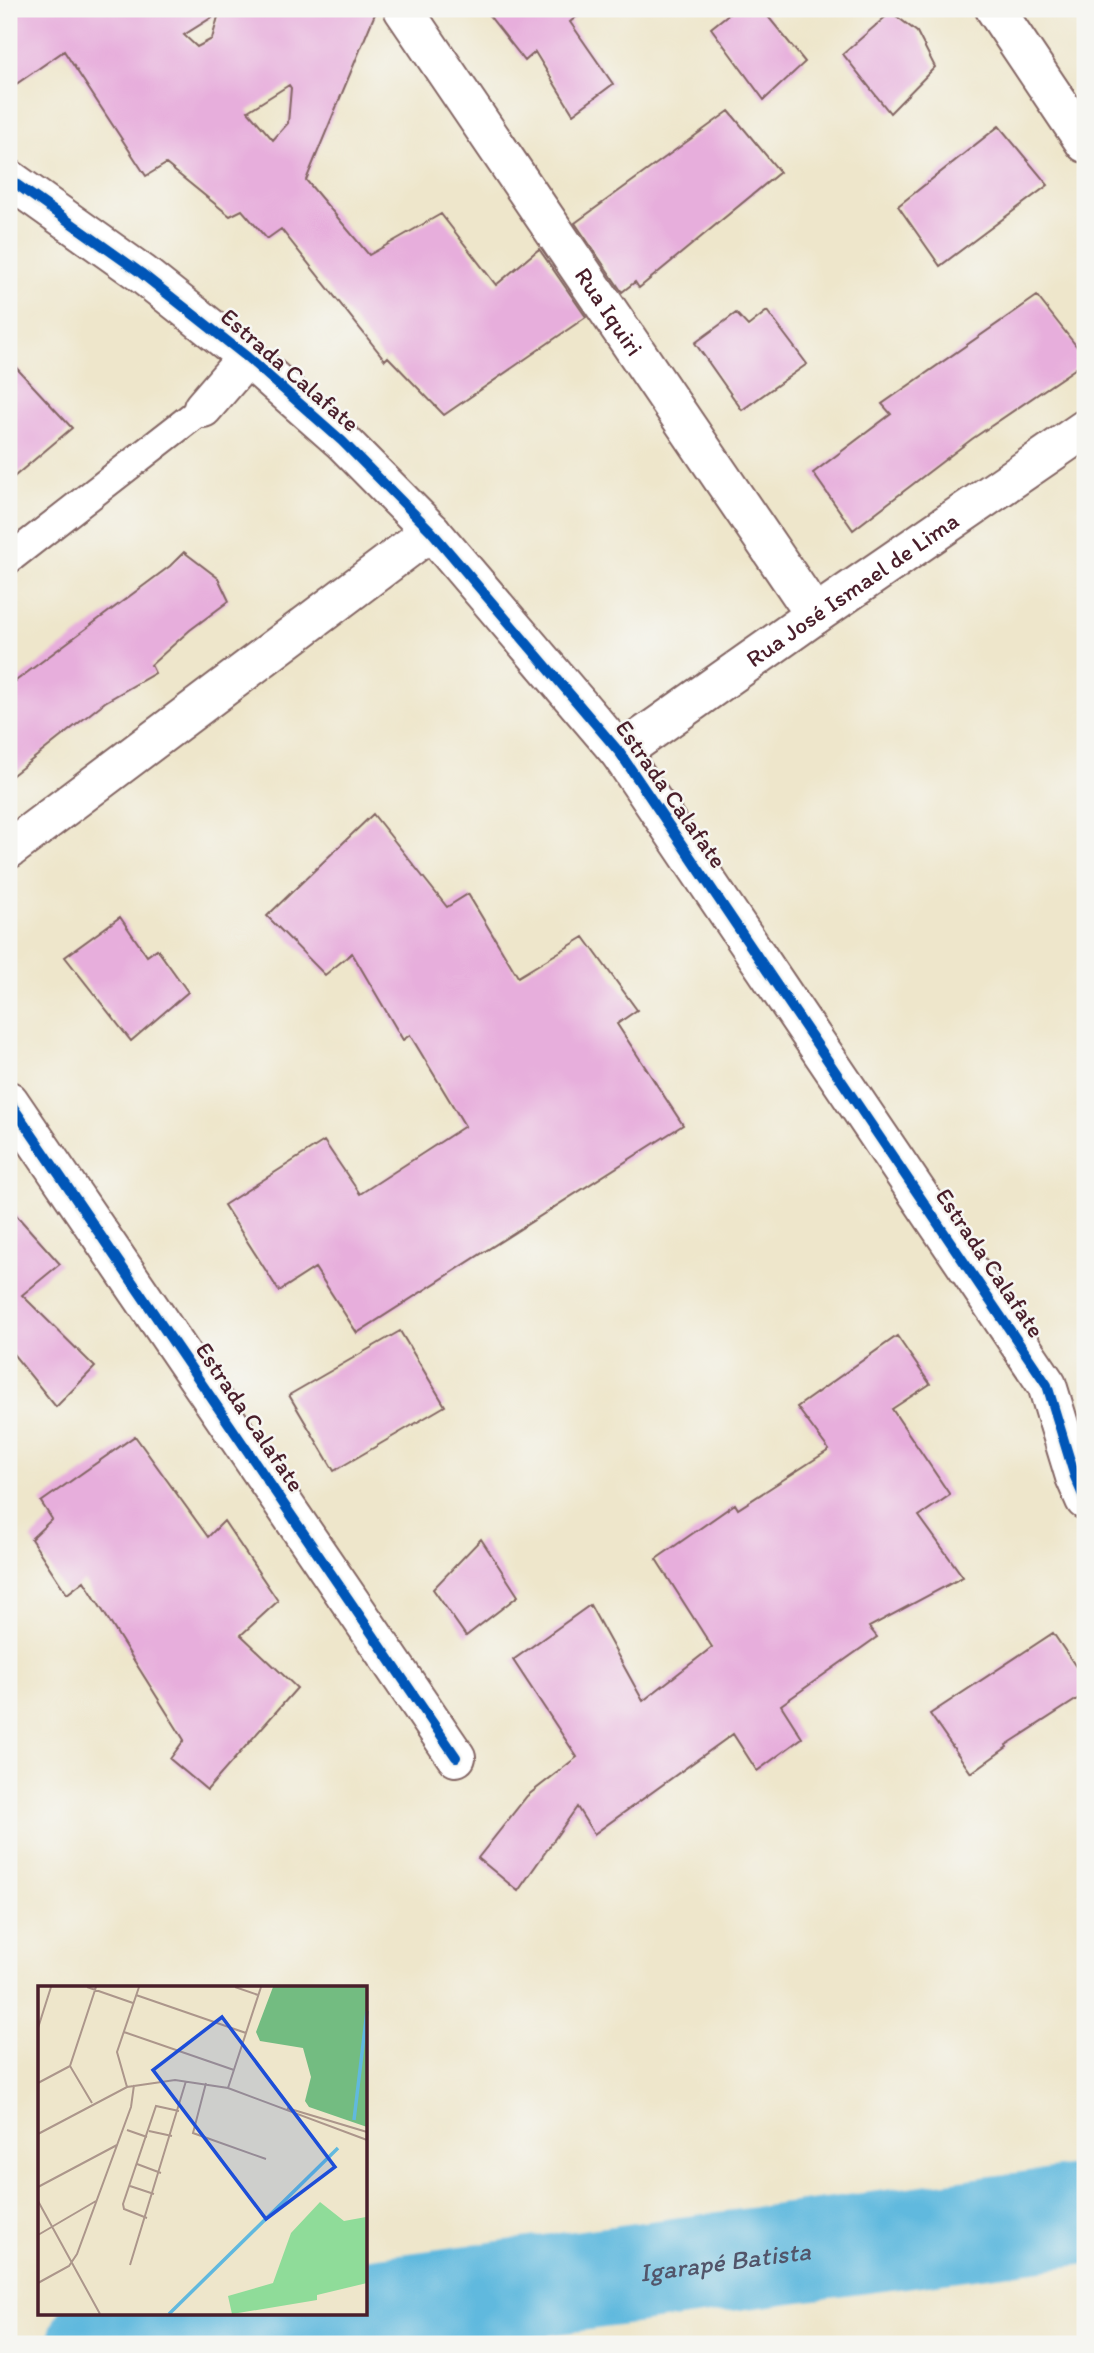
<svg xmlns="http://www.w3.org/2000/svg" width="1094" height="2353" viewBox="0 0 1094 2353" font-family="Itim,sans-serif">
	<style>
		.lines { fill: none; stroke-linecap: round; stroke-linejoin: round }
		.river { stroke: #61b9de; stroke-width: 100 }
		.building { fill: #e7aedc; fill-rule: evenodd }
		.lane-casing { stroke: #836563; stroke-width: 32 }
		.street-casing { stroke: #836563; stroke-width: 42 }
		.secondary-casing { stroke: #836563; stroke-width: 42 }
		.lane { stroke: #fff; stroke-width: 28 }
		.street { stroke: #fff; stroke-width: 38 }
		.secondary { stroke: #fff; stroke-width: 38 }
		.cycleway-casing { stroke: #f6f6f2; stroke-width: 15 }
		.cycleway { stroke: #0057b8; stroke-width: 10 }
		.labels { text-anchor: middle; stroke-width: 5; stroke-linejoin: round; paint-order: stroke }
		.street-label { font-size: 24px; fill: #4a1f2b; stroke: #f6f6f2 }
		.water-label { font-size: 26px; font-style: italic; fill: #52556a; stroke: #f6f6f2 }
		.inset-river { fill: none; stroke: #61b9de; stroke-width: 3.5 }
		.inset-road { fill: none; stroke: #ac968b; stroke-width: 2 }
		.view { fill: #1d4ed8; fill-opacity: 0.15; stroke: #1d4ed8; stroke-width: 3.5 }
		.inset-edge { fill: none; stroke: #4a1f2b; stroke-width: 3.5 }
	</style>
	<rect width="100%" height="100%" fill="#f6f6f2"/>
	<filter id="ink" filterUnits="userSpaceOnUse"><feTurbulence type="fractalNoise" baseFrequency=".0143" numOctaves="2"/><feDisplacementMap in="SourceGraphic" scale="14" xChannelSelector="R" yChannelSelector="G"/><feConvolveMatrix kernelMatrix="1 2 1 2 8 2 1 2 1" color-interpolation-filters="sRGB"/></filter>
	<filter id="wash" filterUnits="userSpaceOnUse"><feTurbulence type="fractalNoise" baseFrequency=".00686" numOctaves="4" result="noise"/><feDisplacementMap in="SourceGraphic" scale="28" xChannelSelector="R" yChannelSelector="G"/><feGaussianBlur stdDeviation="1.57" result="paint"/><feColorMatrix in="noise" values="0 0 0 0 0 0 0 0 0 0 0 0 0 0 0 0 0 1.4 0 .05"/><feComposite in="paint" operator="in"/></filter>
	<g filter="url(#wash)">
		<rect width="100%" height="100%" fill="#eee6cb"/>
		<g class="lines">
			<g class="river">
				<path id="s1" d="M366,2309L1085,2214"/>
				<path d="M98,2344L337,2313"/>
			</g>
		</g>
		<g id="blocks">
			<path class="building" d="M9,9H377L306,180L369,255L441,214L496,285L539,249L586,317L444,415L388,357L385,360L281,229L267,239L242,210L230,216L166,164L146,176L64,51L9,89ZM219,13L212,39L197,47L184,35ZM289,85L291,88L288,123L273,140L248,111Z
				M484,9H586L570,22L613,84L573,114L535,52L525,61Z
				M735,9H762L805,62L764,100L711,28Z
				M891,12L917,32L935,67L890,113L843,54Z
				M729,111L780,172L639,288L635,282L622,292L575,223Z
				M999,126L1048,185L940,266L898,206Z
				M1037,296L1085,357V362L972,439L853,530L813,473L891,414L882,404Z
				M767,311L807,364L742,410L695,343L736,313L748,326Z
				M9,360L72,428L9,481Z
				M184,552L218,578L229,601L190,630L151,665L155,673L105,702L9,778V686L170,566Z
				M373,814L447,907L468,894L518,977L584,937L637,1010L617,1024L683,1125L357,1333L315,1268L279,1291L224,1205L324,1141L360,1194L465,1126L410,1035L403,1040L352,953L325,975L267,916Z
				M120,917L147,956L157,949L188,992L131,1041L65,957Z
				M9,1207L60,1264L22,1295L95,1367L56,1407L9,1349Z
				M400,1331L445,1406L334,1471L289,1395Z
				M897,1336L930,1384L892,1409L950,1495L919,1516L963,1577L869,1627L877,1637L781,1705L802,1738L757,1771L733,1734L594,1834L577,1807L518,1891L478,1858L527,1796L577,1757L513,1660L590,1605L643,1701L712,1647L656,1559L735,1504L738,1509L829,1450L797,1407Z
				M135,1436L208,1537L224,1521L278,1601L241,1635L297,1688L207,1790L170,1759L184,1740L84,1581L67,1594L31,1539L52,1519L41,1502Z
				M481,1539L518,1596L466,1636L433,1589Z
				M1053,1633L1085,1680V1694L1006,1745L1007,1747L971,1773L930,1714Z"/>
		</g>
	</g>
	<g filter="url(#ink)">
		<use href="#blocks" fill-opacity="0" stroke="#836563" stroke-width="2"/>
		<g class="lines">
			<g class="lane-casing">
				<path id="lane" d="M9,559L203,408"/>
			</g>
			<g class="street-casing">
				<g id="street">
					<path id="s2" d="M403,9L815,615"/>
					<path d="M995,9L1085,143"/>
					<path d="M203,408L247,357"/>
					<path id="s3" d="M620,753L815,615L1085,429"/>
					<path d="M9,849L431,531"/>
					<path d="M9,1101L456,1757"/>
				</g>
			</g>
			<g class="secondary-casing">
				<path id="secondary" d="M9,179L141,273L247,357L342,441L431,531L620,753L1047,1385L1075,1477L1085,1500"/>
			</g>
			<use href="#lane" class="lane"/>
			<use href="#street" class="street"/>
			<use href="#secondary" class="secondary"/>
			<g class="cycleway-casing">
				<path id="cycleway" d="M9,179L141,273L247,357L342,441L431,531L620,753L1047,1385L1075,1477L1085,1500
					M9,1101L456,1757"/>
			</g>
			<use href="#cycleway" class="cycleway"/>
		</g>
	</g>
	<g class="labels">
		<g class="street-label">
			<text dy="8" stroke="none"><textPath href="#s2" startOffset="366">Rua Iquiri</textPath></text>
			<text transform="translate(290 370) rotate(41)" y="8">Estrada Calafate</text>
			<text dy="8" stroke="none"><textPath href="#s3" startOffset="284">Rua José Ismael de Lima</textPath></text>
			<text transform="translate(671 794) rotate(55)" y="8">Estrada Calafate</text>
			<text transform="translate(990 1263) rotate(56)" y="8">Estrada Calafate</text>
			<text transform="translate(250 1417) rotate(56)" y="8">Estrada Calafate</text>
		</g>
		<g class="water-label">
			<text dy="9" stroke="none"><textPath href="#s1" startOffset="362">Igarapé Batista</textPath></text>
		</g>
	</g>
	<g transform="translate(38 1986)">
		<rect width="329" height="329" fill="#eee6cb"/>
		<path d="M282,216L306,235L328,231L329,226V297L279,309V314L194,328L190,310L235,297L253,247Z" fill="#8fdc99"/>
		<path d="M235,1H329V141L271,121L267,115L273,91L265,62L222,55L218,46Z" fill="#73bc81"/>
		<path class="inset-river" d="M316,134L329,25M131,328L300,162"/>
		<path class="inset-road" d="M49,1L95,17M197,1L220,9M98,9L208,47M0,42L13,1M86,46L196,84M0,97L32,80M168,97L155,147L228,173M89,101L79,66L101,1M190,102L223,1M54,117L32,80L58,1M249,122L329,146M89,144L109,151M111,145L134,150M0,148L89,101L137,94L190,102L329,154M99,178L123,187M92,200L116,208M0,201L79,159M0,215L62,328M109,232L86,223L85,218L118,120L141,125M0,249L58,215M92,279L148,95M0,297L31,280L39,268L93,121L96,99"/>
		<path class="view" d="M184,31L297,181L228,233L115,84Z"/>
		<rect width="329" height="329" class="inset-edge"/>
	</g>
	<rect width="1094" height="2353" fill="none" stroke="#f6f6f2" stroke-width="35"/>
</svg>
